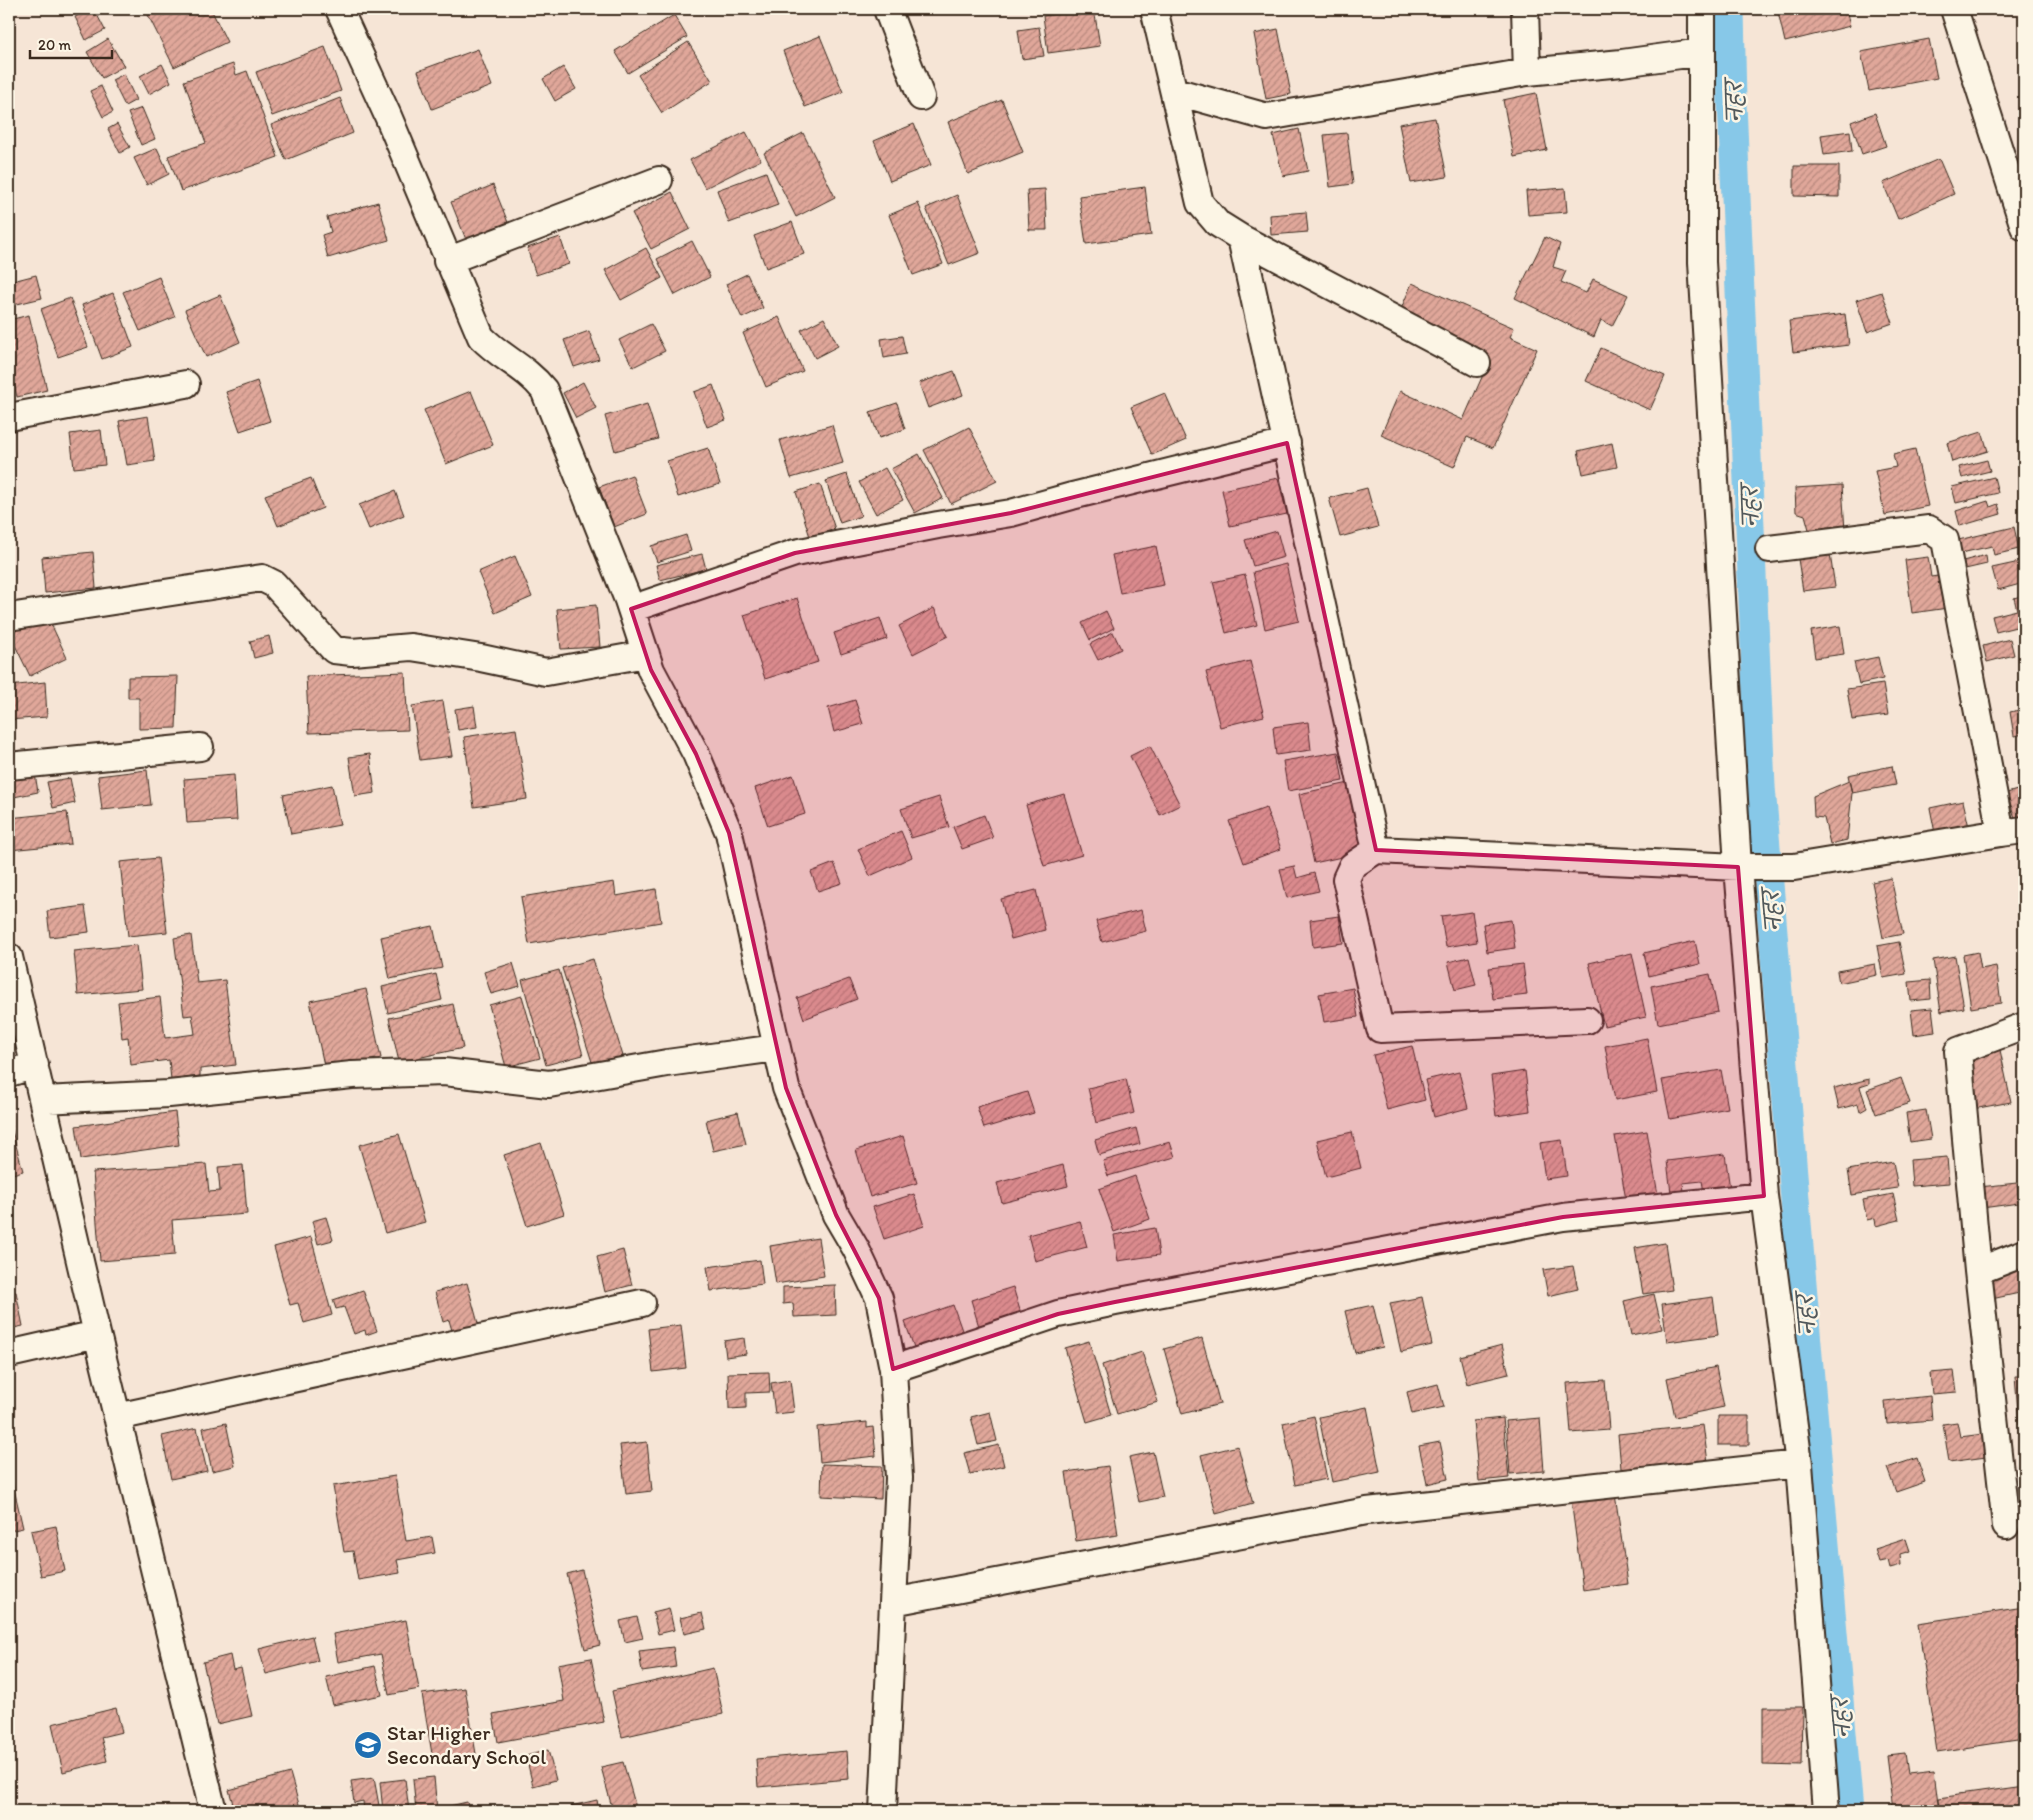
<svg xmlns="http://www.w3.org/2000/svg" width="2033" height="1820" viewBox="0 0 2033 1820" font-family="Itim,'Playpen Sans Deva',sans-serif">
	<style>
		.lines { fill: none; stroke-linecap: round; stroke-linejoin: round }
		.canal { stroke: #87c8e8; stroke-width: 29 }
		.building { fill: url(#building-hatch); stroke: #3b2a1e }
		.minor-casing { stroke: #3b2a1e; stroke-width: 30 }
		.minor { stroke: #fcf5e5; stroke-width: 26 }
		.marked { fill: #c2185b; fill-opacity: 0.2; stroke: #c2185b; stroke-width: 4; stroke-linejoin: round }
		.labels { text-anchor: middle; stroke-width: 5; stroke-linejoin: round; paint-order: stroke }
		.poi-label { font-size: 21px; fill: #3b2a1e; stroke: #fcf5e5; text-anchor: start }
		.water-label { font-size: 22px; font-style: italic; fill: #52595b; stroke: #fcf5e5 }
	</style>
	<defs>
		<pattern id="building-hatch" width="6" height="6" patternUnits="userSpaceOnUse" patternTransform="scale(1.25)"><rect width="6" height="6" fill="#e0a79a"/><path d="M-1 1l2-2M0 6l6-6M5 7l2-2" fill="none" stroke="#b7887d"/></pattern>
	</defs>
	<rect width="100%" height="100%" fill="#f6e5d6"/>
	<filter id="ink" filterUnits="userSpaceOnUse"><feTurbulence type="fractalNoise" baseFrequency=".02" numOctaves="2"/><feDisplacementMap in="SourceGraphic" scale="10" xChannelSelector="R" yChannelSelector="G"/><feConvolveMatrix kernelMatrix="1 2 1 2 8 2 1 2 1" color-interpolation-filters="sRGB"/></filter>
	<g filter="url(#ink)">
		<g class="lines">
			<path class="canal" d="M1730,9L1732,103L1761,787L1808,1356L1849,1811"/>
		</g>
		<path class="building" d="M92,9H94L105,30L86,40L75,17Z
			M145,9H211L227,42L174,67Z
			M1094,9L1100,46L1048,53L1043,16Z
			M1792,9H1846L1850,26L1785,42L1778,12Z
			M674,15L687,37L628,73L615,51Z
			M1039,27L1044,56L1022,59L1018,30Z
			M1278,29L1291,94L1266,99L1254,34Z
			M820,36L843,92L805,107L783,51Z
			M108,39L124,66L102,78L87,52Z
			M1929,39L1937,78L1869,91L1861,52Z
			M688,42L712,81L662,113L638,75Z
			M325,47L341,91L272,116L256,72Z
			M478,49L492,86L432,109L418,71Z
			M162,64L171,82L149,94L140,76Z
			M233,64L236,75L247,71L278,157L181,191L168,156L206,143L184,81Z
			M563,67L576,89L555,101L543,79Z
			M124,74L136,100L125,106L112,80Z
			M101,86L113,112L103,117L90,91Z
			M1536,93L1547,150L1514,157L1503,100Z
			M340,98L353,133L286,160L271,125Z
			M1002,100L1023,152L968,174L948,122Z
			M142,108L155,139L141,145L128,113Z
			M1875,113L1886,146L1862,154L1851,122Z
			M1435,118L1447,177L1411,183L1399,124Z
			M117,124L130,147L120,153L108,129Z
			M914,124L931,165L890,181L874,141Z
			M1299,129L1308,171L1283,176L1273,135Z
			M1850,131L1852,151L1824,155L1821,135Z
			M746,132L761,160L705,188L690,160Z
			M803,133L835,197L796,217L764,153Z
			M1347,133L1353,184L1330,187L1324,135Z
			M157,148L169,174L147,185L134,158Z
			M1939,159L1954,194L1898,219L1883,183Z
			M1794,166H1839V197L1794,196Z
			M766,172L778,205L729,223L717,190Z
			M493,185L509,225L467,242L451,202Z
			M1145,187L1151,235L1086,244L1079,196Z
			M1565,188L1567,212L1528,215L1526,191Z
			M1045,189L1047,230H1029L1027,190Z
			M672,192L690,229L651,249L632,213Z
			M957,195L980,253L949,265L926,208Z
			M378,202L389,240L328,258L322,235L331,232L327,217Z
			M918,203L943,264L913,275L889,215Z
			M1306,212L1308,232L1271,235L1270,215Z
			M792,222L804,254L766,268L754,236Z
			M560,237L569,264L536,275L527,248Z
			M1545,237L1560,244L1553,267L1566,271L1561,282L1586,293L1593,279L1628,295L1612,326L1601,320L1594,337L1515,298Z
			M692,241L710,277L675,295L657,259Z
			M646,248L662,278L621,300L605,270Z
			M747,274L763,308L742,318L726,284Z
			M36,275L42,298L9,306V282Z
			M159,277L175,317L140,331L123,292Z
			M1412,283L1514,328L1510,337L1537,349L1493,448L1467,437L1454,467L1381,435L1400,391L1463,420L1490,359L1398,316Z
			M1882,292L1893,323L1867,332L1856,300Z
			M113,293L133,347L102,359L82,305Z
			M220,295L240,342L206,357L185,310Z
			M70,298L88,347L58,357L41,309Z
			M1845,314L1849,345L1793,352L1789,321Z
			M29,315L47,390L17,397L9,363V320Z
			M779,317L803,371L766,387L743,333Z
			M824,318L838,346L815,358L801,330Z
			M651,324L665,351L633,367L619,340Z
			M589,331L599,359L574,367L564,340Z
			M902,336L906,354L884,358L881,339Z
			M1601,348L1665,376L1650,410L1586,381Z
			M954,371L963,395L928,408L919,383Z
			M257,381L270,421L240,431L226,392Z
			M583,382L596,408L576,418L563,393Z
			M713,385L726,420L707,427L694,392Z
			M471,391L493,445L446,464L424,410Z
			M1165,393L1186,440L1152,455L1131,407Z
			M897,403L905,429L879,438L870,412Z
			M647,404L658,439L615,451L605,416Z
			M148,416L155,461L127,465L119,421Z
			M832,425L843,463L791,478L780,440Z
			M969,427L997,481L951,504L924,450Z
			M101,430L105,465L74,468L70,434Z
			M1982,432L1988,451L1952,462L1947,443Z
			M1612,443L1617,467L1583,474L1578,451Z
			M708,448L720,484L678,497L667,461Z
			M1915,449L1928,506L1885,515L1875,471L1896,467L1893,454Z
			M919,454L943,498L915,513L891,469Z
			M1987,460L1990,471L1962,478L1959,467Z
			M885,468L903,500L876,514L859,482Z
			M847,474L861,516L840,523L826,481Z
			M632,475L647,514L614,527L599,487Z
			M1994,477L1998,493L1956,503L1952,487Z
			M311,478L323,508L278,526L265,495Z
			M1278,478L1287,514L1230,526L1222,490Z
			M820,484L835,529L810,537L796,492Z
			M1842,485L1845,531L1810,533L1805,515L1796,512L1795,488Z
			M1367,488L1378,527L1340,537L1329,498Z
			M395,491L404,515L369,529L359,505Z
			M1988,501L1990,507L1998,504L2001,514L1960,526L1956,511Z
			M2014,527L2019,549L1994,555L1992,546L1957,554L1954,541Z
			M1277,531L1284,557L1253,566L1245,540Z
			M686,535L691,551L657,562L651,546Z
			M1156,546L1164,585L1120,593L1112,555Z
			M93,552L96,588L45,593L42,557Z
			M702,554L706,569L660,580L656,565Z
			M1830,554L1835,587L1803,591L1798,559Z
			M1986,555L1987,564L1961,570L1959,562Z
			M515,556L532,597L495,613L478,572Z
			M1928,557L1931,577L1944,575L1948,608L1912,613L1905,560Z
			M2024,561V583L1998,590L1992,568Z
			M1286,564L1299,621L1265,629L1253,572Z
			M1245,575L1257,625L1226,633L1213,582Z
			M2024,595V625L1996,632L1992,616L2017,610L2014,598Z
			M797,598L818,662L765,679L744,615Z
			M596,605L600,647L561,649L557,609Z
			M934,608L948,636L913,654L899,626Z
			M1106,611L1114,628L1090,640L1082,623Z
			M47,615L67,658L30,676L9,633Z
			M880,618L887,639L841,654L834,633Z
			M1840,626L1844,654L1815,658L1811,631Z
			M1113,632L1121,649L1098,660L1090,644Z
			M269,636L273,653L254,658L250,641Z
			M2010,639L2014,655L1987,662L1983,646Z
			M1878,657L1883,679L1859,684L1854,662Z
			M1250,661L1264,716L1220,727L1206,672Z
			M405,672L408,730L309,733L306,676Z
			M178,676L176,728L139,729V698H128V677Z
			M45,682L47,717L9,720V686Z
			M1883,684L1888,715L1852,720L1847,689Z
			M855,700L863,724L834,732L828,708Z
			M443,701L452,756L420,760L412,706Z
			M474,706L477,727L458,730L455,709Z
			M2024,709V734L2014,736L2010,712Z
			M1308,722L1311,750L1276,755L1273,727Z
			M516,729L527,799L474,807L464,737Z
			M1150,746L1180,805L1160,815L1130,756Z
			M1338,752L1343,781L1288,791L1283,761Z
			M370,754L375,793L355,796L349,757Z
			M1892,766L1896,785L1852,793L1848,775Z
			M147,770L151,805L102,810L98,776Z
			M35,774L38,792L9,798V780Z
			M234,775L237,820L187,823L184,779Z
			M793,775L805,814L768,826L755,788Z
			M70,778L75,803L53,808L47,782Z
			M1849,781L1852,793L1847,840L1830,844L1824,818L1814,817L1813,796Z
			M1349,783L1365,852L1314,863L1299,794Z
			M332,785L340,825L291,834L283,795Z
			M2024,788V815L2015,818L2007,793Z
			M1064,794L1082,855L1044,866L1026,805Z
			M939,797L949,827L911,838L901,809Z
			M1963,801L1969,827L1935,833L1930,808Z
			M1266,808L1281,849L1244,863L1229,821Z
			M67,812L71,844L9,850V818Z
			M984,815L993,838L962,849L953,827Z
			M901,831L912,857L870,876L858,849Z
			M158,858L167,932L128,936L120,862Z
			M834,863L842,883L818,891L811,872Z
			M1294,866L1297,878L1314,873L1319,891L1287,898L1280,869Z
			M1891,878L1903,934L1883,938L1872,882Z
			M614,882L616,896L656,889L661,922L529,944L521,897Z
			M1036,890L1045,930L1011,939L1001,899Z
			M85,906L89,932L50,937L47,911Z
			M1141,910L1146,931L1102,942L1096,921Z
			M1472,912L1477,942L1446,947L1441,916Z
			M1339,916L1343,943L1313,947L1310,920Z
			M1511,920L1515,948L1487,952L1483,924Z
			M433,926L442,968L390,979L381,937Z
			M191,935L197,983L225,980L236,1065L200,1069V1076L171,1080L169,1060L131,1065L128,1037L122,1038L118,1002L160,997L165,1038L195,1034L192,1015L184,1016L174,938Z
			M1695,941L1700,964L1649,976L1644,953Z
			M1899,942L1906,974L1883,978L1877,946Z
			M137,945L142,989L78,995L74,951Z
			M1978,952L1981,969L1996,966L2001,1003L1971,1008L1963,955Z
			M1632,953L1646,1017L1604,1026L1589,963Z
			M1955,956L1964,1008L1941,1012L1933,960Z
			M1469,957L1476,985L1455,990L1448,962Z
			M593,959L623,1056L593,1065L562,968Z
			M513,963L520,986L491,994L484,972Z
			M1523,964L1527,995L1493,999L1489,968Z
			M1875,964L1877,975L1839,983L1837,971Z
			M559,970L583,1055L546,1065L522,980Z
			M436,974L442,1000L388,1013L382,987Z
			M1710,974L1718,1012L1658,1024L1651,986Z
			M849,979L857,999L804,1019L797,998Z
			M1930,980L1931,999L1911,1001L1909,982Z
			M1353,988L1358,1017L1324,1022L1319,994Z
			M366,989L381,1058L325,1070L310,1001Z
			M522,996L540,1058L506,1067L489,1005Z
			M453,1004L463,1048L399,1062L389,1018Z
			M1932,1008L1935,1032L1914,1035L1911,1010Z
			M1647,1038L1657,1092L1615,1100L1605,1046Z
			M1412,1046L1425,1100L1387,1110L1373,1055Z
			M2000,1050L2011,1102L1973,1109L1963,1058Z
			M1721,1070L1728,1108L1670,1119L1662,1080Z
			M1525,1071L1530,1111L1496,1116L1491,1076Z
			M1459,1072L1468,1108L1434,1117L1425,1080Z
			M1901,1078L1910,1103L1876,1114L1867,1090Z
			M1126,1079L1134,1113L1096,1123L1088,1088Z
			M1869,1079V1084L1860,1087L1867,1108L1860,1112L1858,1104L1839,1109L1834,1088Z
			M1027,1092L1034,1113L984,1128L977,1107Z
			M1926,1110L1931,1139L1910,1142L1906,1113Z
			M175,1112L179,1145L81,1159L76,1126Z
			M738,1112L746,1144L713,1151L706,1120Z
			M9,1120L23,1171L9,1175Z
			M1136,1128L1140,1144L1099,1155L1095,1140Z
			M1647,1131L1658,1195L1626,1200L1615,1136Z
			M1352,1132L1361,1168L1326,1177L1317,1140Z
			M399,1134L425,1222L385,1233L359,1145Z
			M903,1136L917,1183L870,1197L856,1150Z
			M1562,1140L1567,1176L1545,1179L1540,1143Z
			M1170,1142L1175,1157L1108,1176L1103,1161Z
			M541,1143L564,1214L527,1226L504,1155Z
			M1725,1154L1730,1189L1704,1192L1702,1181L1683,1183L1684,1191L1671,1193L1667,1161Z
			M1947,1157L1949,1183L1912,1186L1910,1160Z
			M1893,1162L1898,1188L1852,1195L1848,1170Z
			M206,1164L209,1192L220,1191L218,1167L243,1165L247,1214L172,1220L175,1255L100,1261L93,1172Z
			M1063,1165L1068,1186L1002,1203L997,1183Z
			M1135,1176L1150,1219L1114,1232L1099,1189Z
			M2017,1183L2019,1203L1982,1208L1979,1187Z
			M914,1194L924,1226L884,1239L873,1207Z
			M1893,1194L1899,1220L1876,1226L1875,1218L1867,1220L1863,1200Z
			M326,1217L333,1240L318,1244L312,1221Z
			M1080,1221L1087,1247L1035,1261L1028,1235Z
			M1155,1228L1159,1255L1118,1261L1114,1235Z
			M311,1237L332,1315L304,1323L298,1303L290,1305L274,1247Z
			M818,1238L824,1276L776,1284L770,1246Z
			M1665,1243L1672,1290L1643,1294L1635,1248Z
			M623,1250L632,1285L605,1292L597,1257Z
			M760,1260L763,1284L711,1291L707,1267Z
			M2024,1263V1292L1987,1300L1981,1272Z
			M1573,1266L1578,1289L1548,1296L1543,1270Z
			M467,1283L479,1327L453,1334L449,1320L443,1322L435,1292Z
			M835,1285L836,1315L794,1317L793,1303L783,1304V1287Z
			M1013,1287L1022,1317L980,1330L971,1300Z
			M363,1290L377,1331L366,1335L365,1330L354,1334L344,1307L336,1309L333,1300Z
			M16,1292L23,1326L9,1329V1293Z
			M1654,1294L1662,1329L1631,1335L1624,1301Z
			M1422,1297L1432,1345L1401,1352L1390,1303Z
			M1713,1297L1718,1335L1667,1342L1662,1304Z
			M953,1305L964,1336L916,1353L905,1322Z
			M1373,1305L1383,1347L1355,1353L1345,1311Z
			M681,1325L686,1368L653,1372L648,1329Z
			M744,1338L746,1354L726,1357L724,1341Z
			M1202,1338L1220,1404L1182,1414L1164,1349Z
			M1089,1341L1111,1415L1087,1422L1065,1348Z
			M1502,1345L1509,1374L1467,1384L1460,1356Z
			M1142,1352L1158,1402L1117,1414L1102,1365Z
			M1716,1367L1724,1407L1675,1417L1667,1378Z
			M1954,1371L1957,1392L1932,1394L1930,1373Z
			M769,1372L770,1392L746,1393V1408L729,1409L728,1373Z
			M2015,1376H2024V1423L2019,1424Z
			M790,1380L794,1412L775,1414L771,1383Z
			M1605,1380L1609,1430L1571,1433L1567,1383Z
			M1438,1384L1444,1407L1412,1414L1407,1392Z
			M1930,1396L1932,1420L1887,1424L1885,1401Z
			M1367,1407L1380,1472L1332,1482L1319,1417Z
			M9,1411L12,1423L9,1424Z
			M990,1412L997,1441L978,1445L971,1417Z
			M1314,1416L1327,1479L1295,1485L1283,1423Z
			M1718,1416H1749V1445H1718Z
			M1503,1418L1509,1478L1479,1481L1473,1421Z
			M1540,1418L1544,1471L1510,1474L1506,1421Z
			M867,1422V1428L873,1427L876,1456L820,1462L817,1427Z
			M1957,1422L1960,1437L1983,1434L1986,1457L1949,1462L1943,1424Z
			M226,1423L235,1466L212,1471L203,1428Z
			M1703,1425L1709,1470L1622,1480L1618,1434Z
			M197,1428L207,1471L171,1479L162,1436Z
			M647,1442L652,1491L626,1494L620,1445Z
			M1440,1442L1448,1479L1427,1484L1419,1446Z
			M999,1445L1004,1466L970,1474L964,1453Z
			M1238,1446L1253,1504L1216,1514L1201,1455Z
			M1153,1452L1163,1497L1139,1502L1129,1457Z
			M1917,1458L1925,1482L1896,1492L1887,1468Z
			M822,1464L882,1466L881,1499L821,1496Z
			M1108,1466L1118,1535L1076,1541L1066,1472Z
			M9,1467L23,1528L9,1531Z
			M395,1476L406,1541L432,1537L435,1553L397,1560L400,1573L358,1580L353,1551L344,1552L333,1486Z
			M1615,1494L1628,1584L1583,1590L1571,1499Z
			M56,1526L65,1571L41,1576L31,1531Z
			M1906,1539L1910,1551L1900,1554L1901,1565L1890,1568L1888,1560L1879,1562L1875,1549Z
			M582,1570L600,1645L585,1649L567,1574Z
			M2024,1607V1739L1937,1752L1918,1623Z
			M669,1608L674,1630L658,1634L653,1612Z
			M702,1613L706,1629L684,1634L680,1618Z
			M637,1617L643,1638L625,1642L620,1621Z
			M406,1620L419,1689L389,1695L381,1654L338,1662L333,1634Z
			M312,1636L318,1661L266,1674L259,1649Z
			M673,1647L676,1667L642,1672L639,1651Z
			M230,1655L233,1670L241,1668L252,1716L217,1724L203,1662Z
			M591,1658L604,1722L498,1742L493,1714L564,1701L558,1664Z
			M375,1666L382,1695L333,1705L326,1677Z
			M713,1668L723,1714L622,1737L612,1691Z
			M465,1688L476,1754L433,1760L422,1694Z
			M1763,1707H1802L1801,1766L1763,1765Z
			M116,1708L122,1732L101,1737L107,1761L63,1772L52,1724Z
			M548,1750L556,1780L533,1786L526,1756Z
			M847,1751L849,1779L758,1787L756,1759Z
			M1905,1753L1908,1774L1934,1771L1939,1811H1893L1886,1755Z
			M623,1762L637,1811H613L601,1767Z
			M290,1773L300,1808L289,1811H235L229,1790Z
			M434,1777L437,1811H416L413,1779Z
			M374,1778L380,1811H364L363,1801L354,1803L351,1781Z
			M405,1779L409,1811H383L380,1782Z
			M2024,1786V1811H1939L1938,1798Z
			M597,1800L599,1811H573L571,1806Z
			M467,1802L469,1811H442L441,1808Z"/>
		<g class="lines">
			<g class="minor-casing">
				<path id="minor" d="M339,9L388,116L481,337C501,358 526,367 544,390L628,600L651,670L696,754L729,833L786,1088L836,1215L856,1249L879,1298L893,1369L899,1478L883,1811
					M887,9L921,97
					M1154,9L1200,203L1217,223L1241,238L1376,850L1738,867H1794L2001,833L2024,830
					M1525,9L1527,72
					M1702,9V262L1738,867L1764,1196L1799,1464L1826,1811
					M1954,9L2024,227
					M1174,91L1267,117L1527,72L1622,63L1702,52
					M1241,238L1477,363
					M447,261L659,180
					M9,417L186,384
					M1769,549L1929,529L1945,540L2001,833
					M631,609L795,553L938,525L1011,513L1072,496L1287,443
					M9,617L262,578L274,584L334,650L352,652L411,647L481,658L546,672L646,654
					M9,766L200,747
					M1376,850L1352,866L1346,879L1380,1029L1587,1020
					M9,957L97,1334L213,1811
					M9,1073L35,1065
					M43,1100L169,1094L352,1075L444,1072L549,1084L667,1063L776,1048
					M1978,1271L2024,1253
					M9,1354L97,1334
					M893,1369L1058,1314L1115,1302L1563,1217L1764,1196
					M117,1417L642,1303
					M2006,1526L1978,1271L1958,1051L2024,1026
					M893,1602L1367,1511L1799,1464"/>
			</g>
			<use href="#minor" class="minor"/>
		</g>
	</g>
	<path class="marked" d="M1287,443L1376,850L1738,867L1764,1196L1563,1217L1115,1302L1058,1314L893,1369L879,1298L836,1215L786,1088L729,833L696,754L651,670L631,609L795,553L1011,513Z"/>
	<defs>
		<g id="school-disc" transform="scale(1.4375)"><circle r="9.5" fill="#1f6fb2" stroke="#fcf5e5"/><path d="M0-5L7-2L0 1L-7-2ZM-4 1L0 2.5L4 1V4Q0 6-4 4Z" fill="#fff"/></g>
	</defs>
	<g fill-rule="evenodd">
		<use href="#school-disc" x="368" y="1745"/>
	</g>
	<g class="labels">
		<g class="poi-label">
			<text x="387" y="1740">Star Higher<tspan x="387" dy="24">Secondary School</tspan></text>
		</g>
		<g class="water-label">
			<text transform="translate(1734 102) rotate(-92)" y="8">नहर</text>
			<text transform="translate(1750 507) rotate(-92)" y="8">नहर</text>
			<text transform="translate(1772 911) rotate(-95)" y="8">नहर</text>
			<text transform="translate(1806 1315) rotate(-95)" y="8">नहर</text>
			<text transform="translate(1841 1718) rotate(-95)" y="8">नहर</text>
		</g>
	</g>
	<rect width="2033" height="1820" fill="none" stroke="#fcf5e5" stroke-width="30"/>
	<rect x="15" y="15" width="2003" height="1790" fill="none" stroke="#3b2a1e" stroke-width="2" filter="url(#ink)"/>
	<path d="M30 50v8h82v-8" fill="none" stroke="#3b2a1e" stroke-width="2.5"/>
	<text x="38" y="50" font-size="15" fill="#3b2a1e" stroke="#fcf5e5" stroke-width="4" paint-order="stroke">20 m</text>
</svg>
